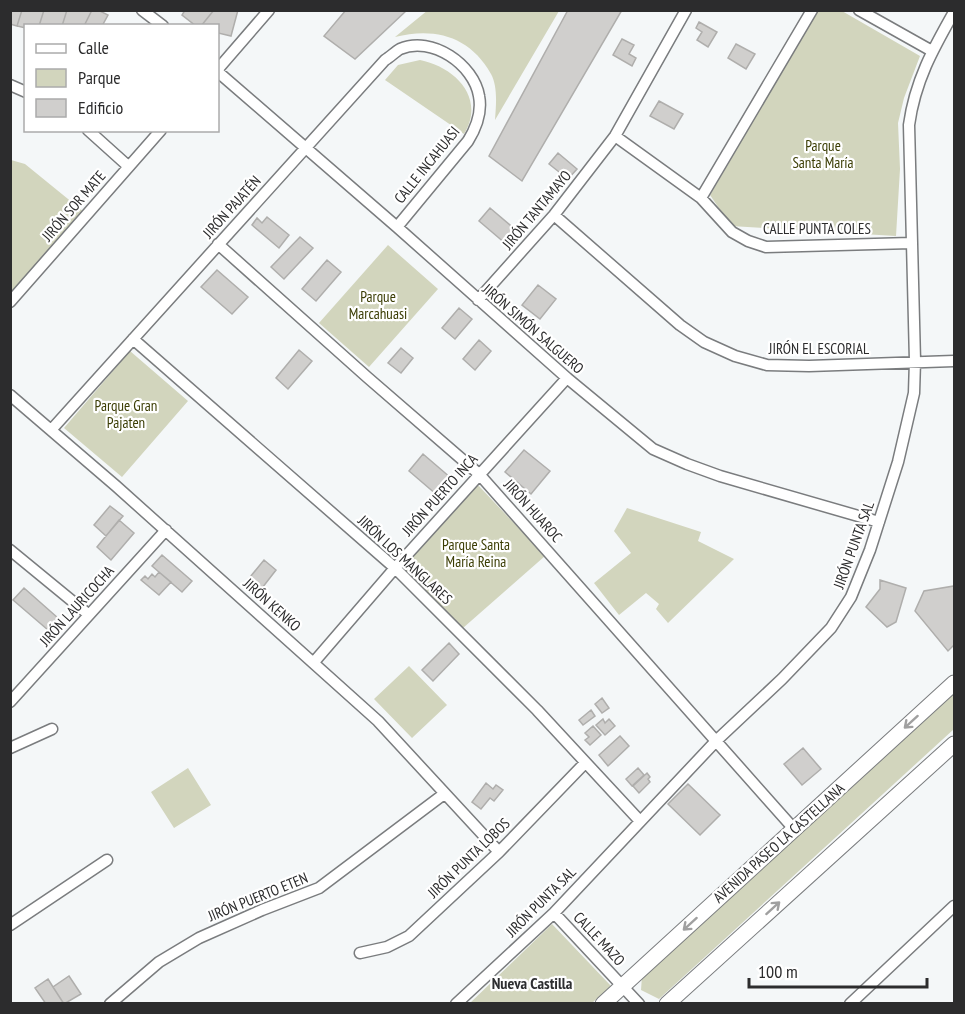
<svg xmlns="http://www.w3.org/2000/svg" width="965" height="1014" viewBox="0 0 965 1014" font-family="'PT Sans Narrow',sans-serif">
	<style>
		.green { fill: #d2d5bd }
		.building { fill: #d0cfcd; stroke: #afaeac; stroke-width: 1.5 }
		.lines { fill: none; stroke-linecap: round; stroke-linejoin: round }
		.minor-casing { stroke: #7a7c7e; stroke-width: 13 }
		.secondary-casing { stroke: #7a7c7e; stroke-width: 17 }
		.minor { stroke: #fff; stroke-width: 10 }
		.secondary { stroke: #fff; stroke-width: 15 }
		.oneway { stroke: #a0a0a0 }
		.labels { text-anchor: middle; stroke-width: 4.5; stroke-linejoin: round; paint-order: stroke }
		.park-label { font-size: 15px; fill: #3b3d04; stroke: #fff }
		.street-label { font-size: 15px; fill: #2c2c2d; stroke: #fff }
		.neighbourhood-label { font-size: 16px; font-weight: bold; fill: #2e2f31; stroke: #fff }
	</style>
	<rect width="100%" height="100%" fill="#f4f7f8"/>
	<path class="green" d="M428,10H559V11L495,120C496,105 498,87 491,74C470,36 434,27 395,37Z
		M817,11H842L920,56L904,98L898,123L900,169L896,236L731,226L710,195Z
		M420,60C455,67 486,98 464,134L385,80L398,65Z
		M11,160L25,164L84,212L11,298Z
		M388,245L438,289L369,367L319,323Z
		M130,351L188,401L122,477L64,428Z
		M477,484L545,556L463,628L400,568Z
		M627,508L701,532L698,541L734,559L668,623L656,609L659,604L646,593L619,615L594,583L631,553L614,531Z
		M409,666L447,705L412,738L374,699Z
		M954,689V729L659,999L641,990L642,976Z
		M188,768L211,805L174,828L151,792Z
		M552,924L611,986L592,1003H470Z"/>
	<path class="building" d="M10,10H22L17,26L10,24Z
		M22,10H44L39,26H26V28L17,26Z
		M44,10H67L62,26H39Z
		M67,10H92L84,26H62Z
		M92,10H98L108,15L102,26H84Z
		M185,10H214L201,26H196L182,15Z
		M214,10H238L231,36L218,33V26H201Z
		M346,10H407L355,59L324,36Z
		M568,10H622L522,181L489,156Z
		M699,22L717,32L708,47L697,40L702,32L696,28Z
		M622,39L634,45L629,54L636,58L632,66L613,55Z
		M736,44L755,54L746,69L728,58Z
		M659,101L683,114L674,129L650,116Z
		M558,153L577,169L568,179L549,164Z
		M490,208L517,231L506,244L479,221Z
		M267,217L289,235L279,248L252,225L257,218L262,223Z
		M300,237L313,248L284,279L271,267Z
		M327,260L341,272L316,301L302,289Z
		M217,270L248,297L232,314L201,287Z
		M538,285L556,299L540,319L522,305Z
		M459,308L472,319L455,339L442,328Z
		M479,340L491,351L475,370L463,359Z
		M401,348L413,358L401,373L388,363Z
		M299,350L312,361L288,389L276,378Z
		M524,450L550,471L531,494L505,472Z
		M423,454L451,478L437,495L409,471Z
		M110,506L123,516L106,536L94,525Z
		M119,520L134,533L111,560L97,547Z
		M162,555L192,581L182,592L152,566Z
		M264,560L276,570L259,592L246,582Z
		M159,572L171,582L159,595L141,580L145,576L148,579L152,574L155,577Z
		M880,580L906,588L896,622L887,627L866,607L880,589Z
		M954,586V645L948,651L915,611L924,591Z
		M24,588L58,618L48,630L13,600Z
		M449,643L459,654L433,681L422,670Z
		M602,698L609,708L602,713L595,704Z
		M591,710L595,716L583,725L579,720Z
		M603,719L605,723L609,719L615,726L605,735L596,725Z
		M593,726L601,735L590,745L585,740L589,737L585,733Z
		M620,736L629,746L608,766L599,755Z
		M803,748L821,769L802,785L784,764Z
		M638,768L644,775L632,786L626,779Z
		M647,773L650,777L648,779L650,782L639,793L633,786Z
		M486,783L493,789L496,785L503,790L494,801L490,798L481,809L472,802Z
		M688,784L720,815L700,835L668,804Z
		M69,976L81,994L64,1004L53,987Z
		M48,979L53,987L64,1004H46L35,988Z"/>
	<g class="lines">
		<g class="minor-casing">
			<path id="minor" d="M142,10L163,26
				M859,10L932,51
				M218,69L269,10
				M218,72L397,227L567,378L653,449L687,464L720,476L879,522
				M10,85L26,92
				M88,130L128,166
				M615,136L701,198L732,232L748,241L766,247L911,243
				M701,198L812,10
				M554,215L680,325L704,342L735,356L767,365L809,366L954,361
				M218,244L367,377L479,474L794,829
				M478,300L554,215L615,136L686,10
				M10,302L161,130
				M133,339L395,568L537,710L639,820
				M10,395L116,486L378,721L499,852
				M52,429L385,60C390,57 395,52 400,49C432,35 474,65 479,96C482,111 476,128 468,141L397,227
				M10,550L88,614
				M314,662L395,568L567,378
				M10,702L166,530
				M10,748L52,729
				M554,913L639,1004
				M10,925L107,860
				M360,953L387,947L409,936L499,852L585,763
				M110,1004L159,962L199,938L262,910L319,888L444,794
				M456,1004L554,913L717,740L782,679L831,628L851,597L870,550L898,462L914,393L915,361L909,125C915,81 933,49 954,12
				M850,1004L954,906"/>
		</g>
		<g class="secondary-casing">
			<path id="secondary" d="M603,1004L954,683
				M667,1004L954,744"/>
		</g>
		<use href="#minor" class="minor"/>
		<use href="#secondary" class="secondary"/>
	</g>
	<defs><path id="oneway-shaft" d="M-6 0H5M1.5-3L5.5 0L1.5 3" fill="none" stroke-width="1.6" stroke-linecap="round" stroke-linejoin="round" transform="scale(1.5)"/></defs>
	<g class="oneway">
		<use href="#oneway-shaft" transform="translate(911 722) rotate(138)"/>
		<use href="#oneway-shaft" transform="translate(773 908) rotate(-42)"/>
		<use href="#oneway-shaft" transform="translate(690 924) rotate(138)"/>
	</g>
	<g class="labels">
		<g class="park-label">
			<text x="823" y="151">Parque<tspan x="823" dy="17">Santa María</tspan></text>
			<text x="378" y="302">Parque<tspan x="378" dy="17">Marcahuasi</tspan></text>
			<text x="126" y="411">Parque Gran<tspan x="126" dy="17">Pajaten</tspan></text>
			<text x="476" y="550">Parque Santa<tspan x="476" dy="17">María Reina</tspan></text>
		</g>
		<g class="street-label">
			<text transform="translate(427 165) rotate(-51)" y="5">CALLE INCAHUASI</text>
			<text transform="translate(74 206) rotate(-49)" y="5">JIRÓN SOR MATE</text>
			<text transform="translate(232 207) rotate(-48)" y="5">JIRÓN PAJATÉN</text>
			<text transform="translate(537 210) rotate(-50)" y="5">JIRÓN TANTAMAYO</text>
			<text x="817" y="234">CALLE PUNTA COLES</text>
			<text transform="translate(533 329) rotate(41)" y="5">JIRÓN SIMÓN SALGUERO</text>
			<text x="819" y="354">JIRÓN EL ESCORIAL</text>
			<text transform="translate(440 495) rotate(-48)" y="5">JIRÓN PUERTO INCA</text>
			<text transform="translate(533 511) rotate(48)" y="5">JIRÓN HUAROC</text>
			<text transform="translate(854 545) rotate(-70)" y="5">JIRÓN PUNTA SAL</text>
			<text transform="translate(405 560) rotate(43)" y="5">JIRÓN LOS MANGLARES</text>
			<text transform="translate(272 605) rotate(42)" y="5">JIRÓN KENKO</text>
			<text transform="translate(77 606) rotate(-48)" y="5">JIRÓN LAURICOCHA</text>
			<text transform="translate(779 843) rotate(-42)" y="5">AVENIDA PASEO LA CASTELLANA</text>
			<text transform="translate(469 858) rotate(-44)" y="5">JIRÓN PUNTA LOBOS</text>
			<text transform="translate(258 897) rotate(-22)" y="5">JIRÓN PUERTO ETEN</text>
			<text transform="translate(541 902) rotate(-45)" y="5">JIRÓN PUNTA SAL</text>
			<text transform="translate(599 939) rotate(47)" y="5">CALLE MAZO</text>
		</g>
		<g class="neighbourhood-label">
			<text x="532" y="989">Nueva Castilla</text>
		</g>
	</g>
	<rect width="965" height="1014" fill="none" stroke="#2c2c2d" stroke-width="24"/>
	<rect x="24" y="24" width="195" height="108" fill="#ffffff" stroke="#ababab" stroke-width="1.5"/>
	<rect x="36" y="44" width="30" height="9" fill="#ffffff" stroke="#ababab" stroke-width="1.5"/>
	<text x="78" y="54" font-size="18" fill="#2c2c2d">Calle</text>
	<rect x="36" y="69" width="30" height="18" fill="#d2d5bd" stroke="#ababab" stroke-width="1.5"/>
	<text x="78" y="84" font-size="18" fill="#2c2c2d">Parque</text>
	<rect x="36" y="99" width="30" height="18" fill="#d0cfcd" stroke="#ababab" stroke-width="1.5"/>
	<text x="78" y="114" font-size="18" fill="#2c2c2d">Edificio</text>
	<path d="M749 978v9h178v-9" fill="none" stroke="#2c2c2d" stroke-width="3"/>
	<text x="758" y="978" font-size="18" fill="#2c2c2d" stroke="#ffffff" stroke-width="4.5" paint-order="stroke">100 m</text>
</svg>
